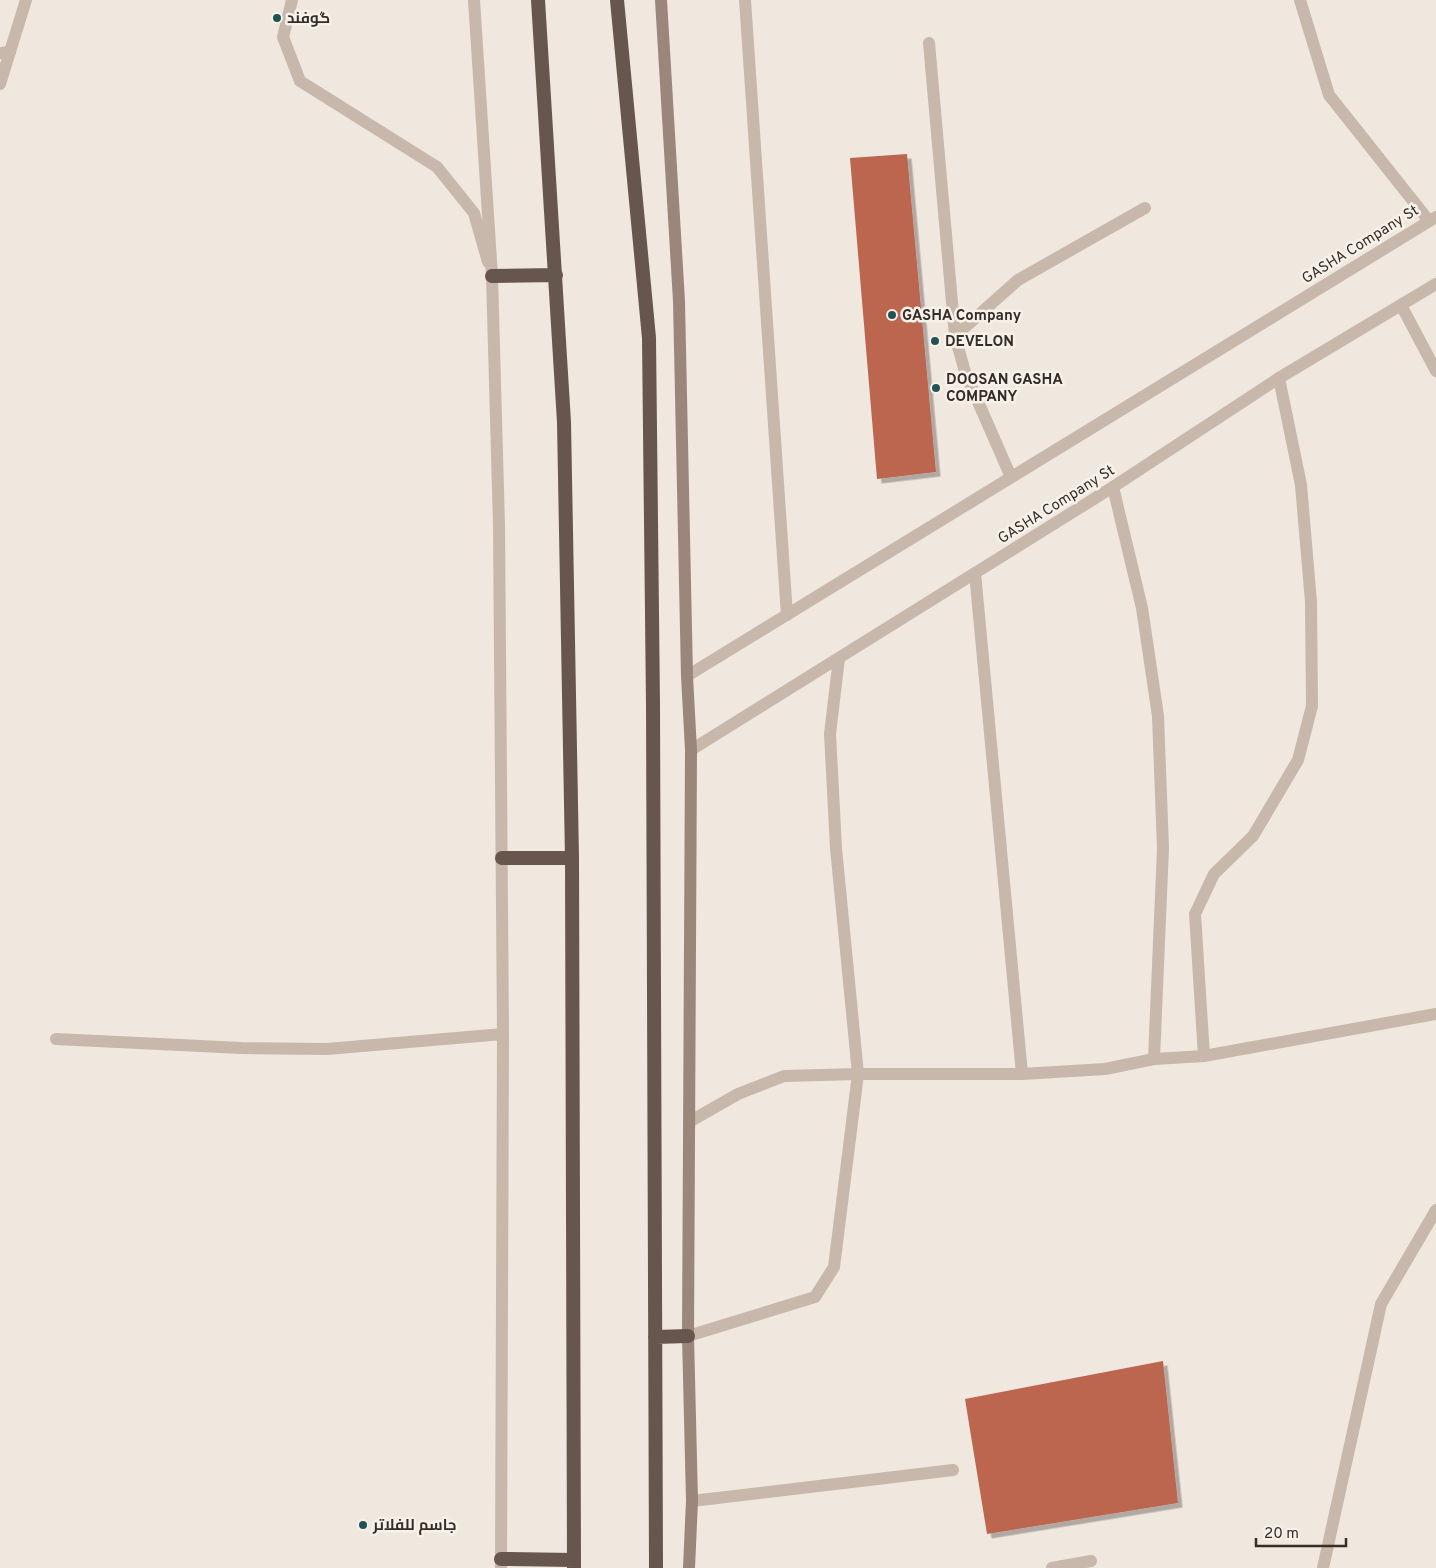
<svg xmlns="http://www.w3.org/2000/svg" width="1436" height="1568" viewBox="0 0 1436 1568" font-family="Overpass,Cairo,sans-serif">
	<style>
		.building { fill: #bc6650; filter: url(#shadow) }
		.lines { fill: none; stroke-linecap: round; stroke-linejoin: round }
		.service { stroke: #c8b7ab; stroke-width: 12 }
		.minor { stroke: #c8b7ab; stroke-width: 12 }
		.tertiary { stroke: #c8b7ab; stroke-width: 12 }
		.secondary { stroke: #9b867c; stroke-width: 12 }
		.trunk { stroke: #66564e; stroke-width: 14 }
		.poi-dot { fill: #225354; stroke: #f8f1ea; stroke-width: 2 }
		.labels { text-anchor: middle; stroke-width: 5; stroke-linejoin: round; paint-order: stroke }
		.poi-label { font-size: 15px; font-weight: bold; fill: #362d29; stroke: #f8f1ea; text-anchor: start }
		.street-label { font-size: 15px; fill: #362d29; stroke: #f8f1ea }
	</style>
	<defs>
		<filter id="shadow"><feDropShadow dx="4.5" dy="4.5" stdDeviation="0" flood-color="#0004"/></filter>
	</defs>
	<rect width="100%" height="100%" fill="#f0e7de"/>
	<path class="building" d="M907,154L936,472L877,479L850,158Z
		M1163,1361L1178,1503L987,1534L965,1399Z"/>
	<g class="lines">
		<path class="service" d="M292,0L283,37L300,81L437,167L474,213L488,262
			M745,0L787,615
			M1300,0L1329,95L1429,221
			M929,43L955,336
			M0,84L26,0
			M1401,305L1436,371
			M1011,477L965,372L955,336L1018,280L1145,208
			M1113,487L1142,608L1158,716L1163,848L1154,1059
			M975,573L1022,1074
			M56,1039L241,1048L327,1049L503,1034
			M1204,1056L1436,1014
			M689,1122L738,1094L784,1076L858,1074H1022L1105,1069L1154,1059L1204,1056L1195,914L1214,874L1253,836L1298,760L1312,706L1311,602L1301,485L1279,378
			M688,1336L815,1297L834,1267L858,1074L836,848L830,734L839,658
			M692,1501L953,1470
			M1052,1568L1091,1561
			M1323,1568L1381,1304L1436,1210"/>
		<path class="minor" d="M474,0L492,276L499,525L503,1034L501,1568
			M0,53L10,52"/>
		<path class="tertiary" d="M687,676L1436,217
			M691,750L1113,487L1279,378L1436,284"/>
		<path class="secondary" d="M661,0L679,301L687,676L691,750L688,1336L692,1501L689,1568"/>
		<path class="trunk" d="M538,0L564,422L572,858L574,1568
			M617,0L649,338L653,705L656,1568
			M492,276L556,275
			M502,858H572
			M655,1337L688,1336
			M501,1559L574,1560"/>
	</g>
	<g class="poi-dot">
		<circle cx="277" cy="18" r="5"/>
		<circle cx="892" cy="315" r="5"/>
		<circle cx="935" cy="341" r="5"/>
		<circle cx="936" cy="388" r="5"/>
		<circle cx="363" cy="1525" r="5"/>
	</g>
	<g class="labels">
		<g class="poi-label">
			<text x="287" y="23">گوفند</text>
			<text x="902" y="320">GASHA Company</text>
			<text x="945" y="346">DEVELON</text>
			<text x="946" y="384">DOOSAN GASHA<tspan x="946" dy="17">COMPANY</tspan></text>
			<text x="373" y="1530">جاسم للفلاتر</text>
		</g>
		<g class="street-label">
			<text transform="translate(1360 244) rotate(-32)" y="5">GASHA Company St</text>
			<text transform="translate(1056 504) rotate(-32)" y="5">GASHA Company St</text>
		</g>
	</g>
	<path d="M1256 1538v8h90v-8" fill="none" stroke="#362d29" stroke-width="2.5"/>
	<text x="1264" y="1538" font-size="15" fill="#362d29" stroke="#f8f1ea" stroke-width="4" paint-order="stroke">20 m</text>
</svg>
